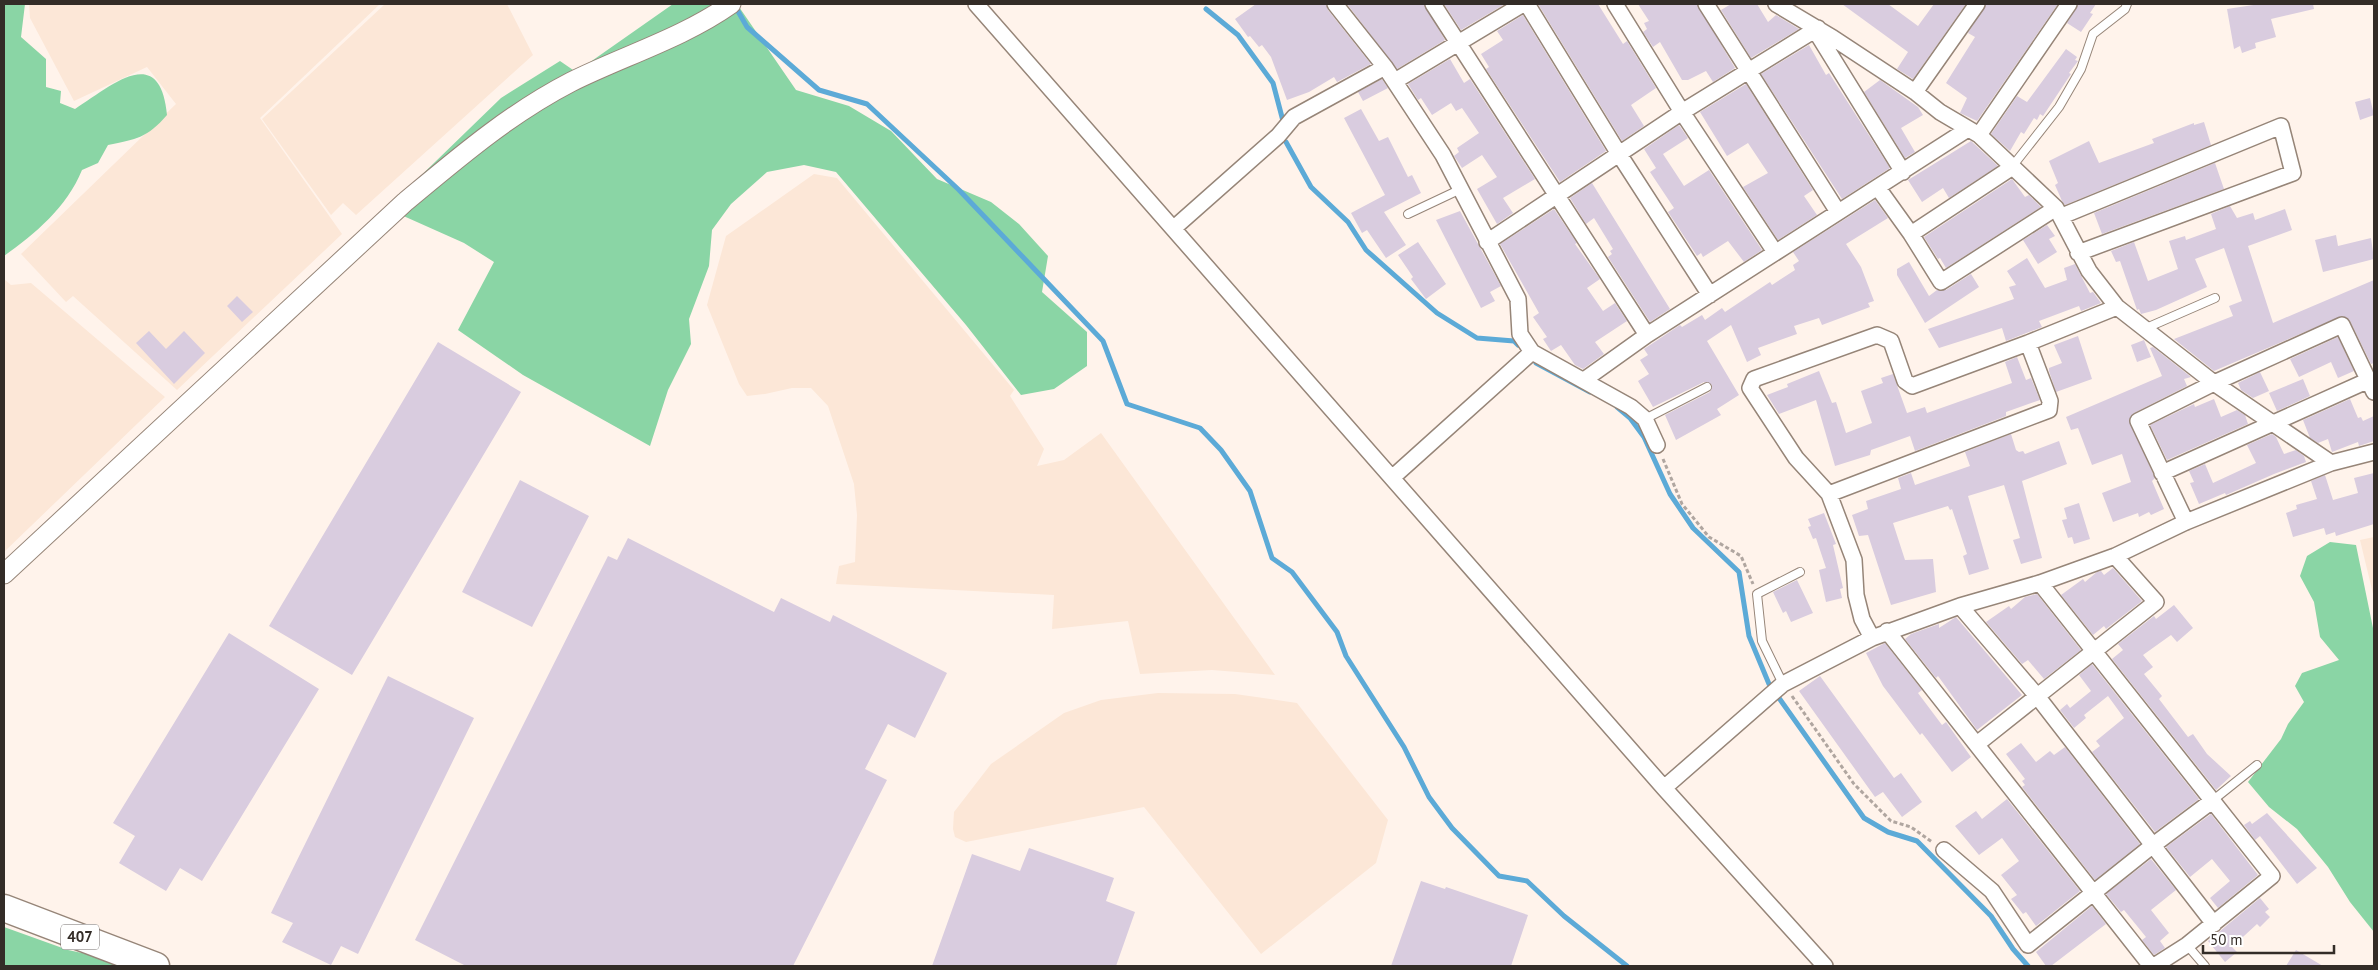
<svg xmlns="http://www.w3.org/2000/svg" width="2378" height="970" viewBox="0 0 2378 970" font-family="'PT Sans',sans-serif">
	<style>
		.built { fill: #fce7d7 }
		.forest { fill: #8ad5a5 }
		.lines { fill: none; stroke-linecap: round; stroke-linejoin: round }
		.stream { stroke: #5caad7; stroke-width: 5 }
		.building { fill: #d9ccdf }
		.service-casing { stroke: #968578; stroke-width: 10 }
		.minor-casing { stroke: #968578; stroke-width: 18 }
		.tertiary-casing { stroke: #968578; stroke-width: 21 }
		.trunk-casing { stroke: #968578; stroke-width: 29 }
		.path { stroke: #b0a6a0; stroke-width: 3; stroke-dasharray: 4 2.5; stroke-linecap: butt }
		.service { stroke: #fff; stroke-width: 8 }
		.minor { stroke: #fff; stroke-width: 15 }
		.tertiary { stroke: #fff; stroke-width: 19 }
		.trunk { stroke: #fff; stroke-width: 26 }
		.labels { text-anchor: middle; stroke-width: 5; stroke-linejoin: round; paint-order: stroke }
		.shield { fill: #fff; stroke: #706b68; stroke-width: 1 }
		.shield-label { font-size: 15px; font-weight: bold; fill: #332c27 }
	</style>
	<rect width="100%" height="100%" fill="#fff3eb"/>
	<path class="built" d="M29,4H380L260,118L342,234L177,390L73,296L66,302L21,254L176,104L147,67L74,101L30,18Z
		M385,4H507L533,55L356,215L343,203L331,215L262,119Z
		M814,174L837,178L1014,390L1010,396L1044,449L1037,466L1064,460L1101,433L1275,675L1212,670L1140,674L1128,621L1052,629L1054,595L836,584L839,566L855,562L857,515L854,484L828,406L811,388H792L765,394L747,396L739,384L707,305L726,236Z
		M4,279L11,285L31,283L165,397L4,552Z
		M2374,537V598L2360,540Z
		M1158,693L1235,694L1297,703L1388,820L1376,863L1261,954L1144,807L966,842L955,837L953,829L954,812L991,764L1064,713L1101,700Z"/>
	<path class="forest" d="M4,4H25L21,37L46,59V87L61,91L60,103L75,109C111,86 160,41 167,115C147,138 137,139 108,145L98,163L82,170C67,207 35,234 4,256Z
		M673,4H737L796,90L849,106L891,131L937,179L991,202L1019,224L1048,256L1042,292L1087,332V366L1054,389L1021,395L966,325L836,172L804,165L767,172L731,204L712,230L709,266L689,319L691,344L668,390L650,446L523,375L458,330L494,262L464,243L399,214L401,195L501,98L560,61L576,72Z
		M2330,542L2356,545L2374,633V932L2350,902L2328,867L2297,829L2269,807L2248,782L2281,739L2288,724L2304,702L2295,686L2302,673L2339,660L2320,637L2314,602L2300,576L2307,556Z
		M4,927L68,950L110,959L127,966H4Z"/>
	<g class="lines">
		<path class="stream" d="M735,6L747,27L819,90L867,104L959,190L1103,341L1127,404L1200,428L1221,450L1250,491L1272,558L1292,572L1337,632L1346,656L1404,747L1429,797L1452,828L1499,876L1527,881L1564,916L1627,966
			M1206,9L1238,35L1273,83L1283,121
			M1286,142L1311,187L1348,222L1366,250L1437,313L1477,338L1514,341L1518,345
			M1536,363L1590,392
			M1617,407L1630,418L1644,437L1670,494L1693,528L1739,572L1749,636L1769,684
			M1779,698L1864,818L1888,832L1917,841L1991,916L2013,949L2028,966"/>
	</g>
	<path class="building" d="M1256,4H1326L1328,10L1371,64L1337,82L1334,77L1309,92L1287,100L1271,57L1262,45L1259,47L1250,36L1248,37L1235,19Z
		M1347,4H1424L1445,40L1397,69Z
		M1444,4H1505L1461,30Z
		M1538,4H1598L1623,44L1627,41L1656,88L1631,105L1644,126L1622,141Z
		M1638,4H1697L1735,68L1713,82L1706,71L1688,80H1682L1660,42L1653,47L1643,32L1647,29L1644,23L1649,21Z
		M1731,4H1757L1768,22L1776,15L1799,29L1751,58L1721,10Z
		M1842,4H1888L1918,26L1934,4H1966L1913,79L1897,69L1908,52Z
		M1986,4H2058L1977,121L1960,113L1967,98L1946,83L1975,37L1968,33Z
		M2078,4H2096L2090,13L2093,14L2081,32L2067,23Z
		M2260,4H2313L2314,9L2271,19L2276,37L2255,43L2256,48L2242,53L2240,46L2234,49L2227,9Z
		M1523,15L1606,151L1560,182L1486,69L1489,67L1481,54L1503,40L1497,31Z
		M1809,45L1826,75L1829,73L1890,168L1842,199L1761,74Z
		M2066,49L2077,57L2075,60L2078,61L2069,73L2071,74L2043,116L2040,114L2037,120L2034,118L2024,134L2021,132L2010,151L1991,134L2017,96L2027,102Z
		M1450,59L1464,83L1470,79L1535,179L1503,198L1513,213L1497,224L1477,189L1497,177L1482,155L1462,168L1454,156L1459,152L1457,148L1479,133L1462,108L1456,111L1451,103L1432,115L1421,98L1418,100L1408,84Z
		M1382,79L1388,88L1363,101L1358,92Z
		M1880,80L1918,107L1923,115L1901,128L1915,152L1905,158L1864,92Z
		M1746,84L1813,190L1804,196L1817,215L1778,240L1743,187L1768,173L1748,143L1727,156L1700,112Z
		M2370,98L2374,115L2360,120L2355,102Z
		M1361,109L1379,141L1388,137L1408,177L1412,175L1421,193L1384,212L1406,245L1386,258L1367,230L1362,233L1351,213L1385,195L1344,118Z
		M2204,122L2211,145L2065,205L2062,201L2055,185L2058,183L2049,161L2089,141L2099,163L2154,143L2152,139L2194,123V125Z
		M1679,125L1688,138L1663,154L1684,186L1709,170L1762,250L1744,262L1728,241L1703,257L1701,253L1697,256L1668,212L1674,208L1650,172L1656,168L1644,149Z
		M1971,141L1998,166L1949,198L1943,188L1922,202L1908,180Z
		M2215,163L2224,189L2102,234L2094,213Z
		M2012,179L2025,197L2029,195L2041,207L1946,268L1940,258L1938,259L1924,237Z
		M1592,183L1670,309L1650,322L1608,257L1612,254L1610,251L1613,249L1594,218L1586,224L1570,198Z
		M1875,200L1888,218L1846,244L1861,267L1874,301L1868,303L1870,307L1822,325L1819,318L1794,326L1797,334L1758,348L1761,355L1747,362L1731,325L1707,341L1739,395L1717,409L1721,415L1676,440L1665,415L1710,392L1712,385L1704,382L1653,407L1638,381L1649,374L1640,360L1648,355L1644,349L1680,325L1682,327L1702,315L1705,320L1722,308L1725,312L1770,282L1772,285L1795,270L1793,265L1799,261L1793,252Z
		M2230,206L2237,218L2253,213L2255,220L2285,209L2292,230L2248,246L2273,323L2374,280V363L2371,364L2350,321L2342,316L2214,371L2174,339L2233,316L2229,306L2242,301L2224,248L2195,259L2207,287L2156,310L2141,314L2139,309L2137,310L2120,261L2116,262L2111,251L2134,242L2148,281L2178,269L2169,241L2185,236L2186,240L2216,229L2211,214Z
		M1554,209L1577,243L1575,244L1600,279L1587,288L1603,311L1615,303L1627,321L1595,342L1604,354L1583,369L1575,365L1561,345L1551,351L1543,339L1547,337L1533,317L1539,313L1500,244Z
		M1460,211L1501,286L1490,292L1495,301L1481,308L1436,220Z
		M2047,225L2055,236L2049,239L2057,252L2038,264L2023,240Z
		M2336,235L2338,246L2371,238L2374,259L2323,272L2315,240Z
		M1418,242L1446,284L1426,299L1411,279L1413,277L1398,255Z
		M2027,258L2045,288L2067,280L2064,268L2075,264L2090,293L2093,292L2101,303L2081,311L2079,306L2039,321L2042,327L2006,341L2002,328L1939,348L1928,329L2014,299L2009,287L2016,285L2007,271Z
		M1909,262L1929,296L1937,290H1946L1971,274L1979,287L1925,323L1897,275V269Z
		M237,296L253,312L242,322L227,306Z
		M149,331L166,349L184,331L205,353L174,384L136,343Z
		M2078,336L2092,379L2056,392L2049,371V368L2062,363L2054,345Z
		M2338,337L2354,371L2338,378L2331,362L2299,377L2290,359Z
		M2144,340L2151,357L2137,362L2131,345Z
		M438,342L521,392L352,675L269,626Z
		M2153,347L2191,377L2184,379L2187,386L2134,413L2129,420L2155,478L2152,481L2164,509L2151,515L2149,512L2139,517L2138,513L2113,522L2102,493L2131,482L2122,454L2092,465L2078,428L2071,430L2066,417L2162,376L2150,348Z
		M2017,357L2026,380L2031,378L2040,400L2006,412V416L1915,451L1910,436L1871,450L1870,455L1835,466L1816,400L1779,414L1767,395L1788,387L1787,384L1819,371L1832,403L1836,402L1846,433L1872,423L1861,391L1883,383L1881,378L1893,374L1907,413L1925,407L1927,413L2012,383L2005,362Z
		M2260,372L2269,391L2253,398L2241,390L2238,383Z
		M2303,379L2310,396L2277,411L2269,393Z
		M2214,399L2221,417L2237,410L2245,415L2248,424L2167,460L2150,425L2194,404L2195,407Z
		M2350,399L2358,418L2361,417L2363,421L2374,416V441L2359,446L2358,442L2332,452L2328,439L2318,443L2310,438L2303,420Z
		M2011,434L2016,450L2019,452L2023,451L2025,454L2059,441L2067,464L2022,481L2042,558L2021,564L2013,540L2020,538L2004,485L1968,496L1989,569L1969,575L1963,556L1967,554L1952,509L1950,510L1948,506L1893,523L1905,560L1933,559L1936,592L1891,605L1868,535L1859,536L1852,515L1868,509L1866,501L1901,489L1898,478L1911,473L1915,485L1970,466L1965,452Z
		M2272,434L2276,437L2284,454L2296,450L2304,456L2306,462L2274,474L2226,495L2225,493L2199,504L2190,483L2194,482L2189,471L2205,464L2213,483L2256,463L2247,445Z
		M2374,473V524L2336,536L2335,532L2326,535L2324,528L2293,537L2286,513L2297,509L2296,505L2317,499L2311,481L2325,475L2333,500L2358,493L2354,478Z
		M520,480L589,516L532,627L462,592Z
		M2079,503L2090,539L2074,544L2072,537L2068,538L2062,520L2067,519L2064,508Z
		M1824,513L1836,544L1833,545L1843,588L1840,589L1842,598L1826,602L1819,570L1826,568L1816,538L1813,539L1808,527L1811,526L1808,519Z
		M628,538L774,612L781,598L830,622L833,615L947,673L915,738L888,724L865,769L887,780L793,966H466L415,940L608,556L617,560Z
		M2113,568L2142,601L2106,629L2104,626L2093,635L2061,595L2083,579L2085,582L2097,572L2101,571L2104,575Z
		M1797,580L1813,613L1791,622L1786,611L1783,613L1773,592Z
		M2037,594L2081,650L2044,679L2028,660L2022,664L1986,622L2009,606L2011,609L2025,597Z
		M2174,605L2193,628L2177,642L2171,635L2143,655L2153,667L2144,674L2162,696L2159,699L2188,737L2193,734L2207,754L2231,776L2216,790L2112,659L2123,650L2118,644L2154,616L2156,619Z
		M1956,617L2022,695L1977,730L1938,676L1936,678L1905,639L1911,634L1939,624V628Z
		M229,633L319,689L202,881L180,868L166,891L119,863L135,836L113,823Z
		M1885,643L1922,690L1918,693L1942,725L1946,722L1971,757L1952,772L1922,733L1920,735L1883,686L1866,653Z
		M2092,664L2199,799L2155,832L2092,752L2100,746L2096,741L2124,718L2108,696L2084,715L2086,718L2074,728L2060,710L2067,704L2070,708L2091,691L2079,675Z
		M388,676L474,718L358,954L341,946L331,965L282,942L293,923L271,913Z
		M1820,676L1894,778L1901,773L1922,802L1902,817L1883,792L1875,797L1799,691Z
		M2021,743L2036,762L2050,751L2054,755L2065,747L2140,844L2095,880L2022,787L2025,785L2022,781L2025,779L2006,754Z
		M2007,799L2080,891L2036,926L2026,912L2023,914L2011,899L2017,895L2001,875L2019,861L2002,838L1979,855L1955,826L1976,811L1982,819Z
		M2267,813L2317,868L2297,884L2260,836L2255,840L2244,825L2250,821L2252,824Z
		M2211,814L2258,875L2218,908L2210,898L2230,881L2212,859L2190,877L2166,847Z
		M1029,848L1114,878L1106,901L1135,912L1116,966H932L972,854L1020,871Z
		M2151,859L2176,890L2151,910L2169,933L2160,941L2165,948L2154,955L2142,940L2146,937L2124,910L2121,912L2106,894Z
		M1421,881L1445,889L1446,887L1528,915L1511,966H1391Z
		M2260,898L2269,909L2265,912L2270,917L2260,927L2257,924L2232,947L2237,952L2225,962L2208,941Z
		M2092,906L2106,924L2051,966H2046L2036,952Z
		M2296,950L2323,966H2286Z"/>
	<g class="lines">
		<g class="service-casing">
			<path id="service" d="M2011,168L2059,107L2081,69L2093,34L2125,9L2127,4
				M1408,214L1461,189
				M2144,329L2215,298
				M1645,419L1707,387
				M1783,684L1762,641L1757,594L1800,572
				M2212,801L2257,765
				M2187,945L2205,966"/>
		</g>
		<g class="minor-casing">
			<path id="minor" d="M976,4L1664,788L1825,966
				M1335,4L1385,67L1443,155L1518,299L1520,334L1532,352L1631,407L1645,419L1657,445
				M1433,4L1647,335
				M1527,4L1619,154L1710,295
				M1615,4L1682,112L1775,252
				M1706,4L1838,212
				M1815,30L1903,172
				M1395,81L1523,4
				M1915,92L1977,4
				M1979,135L2069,4
				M1878,188L1911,234L1941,282L2056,208
				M2062,216L2281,126L2293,173L2078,253
				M1174,228L1278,136L1294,117L1385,67
				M1911,234L2011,168
				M1487,242L1682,112L1818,28
				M1584,380L1647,335L1968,129
				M2331,463L2374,452
				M2162,473L2369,380
				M1393,477L1532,352
				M1829,494L2049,410L2050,401L2028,343
				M2186,522L2138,421L2214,383L2342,325L2374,392
				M2040,583L2272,876L2187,945L2154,966
				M1960,606L2037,696L2214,924
				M1887,631L2151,966
				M1872,638L1862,619L1856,595L1854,560L1829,494L1796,458L1750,388L1754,379L1877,335L1891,341L1905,381L1912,386L2028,343L2117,307
				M1977,744L2156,602L2115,556
				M1664,788L1783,684L1872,638L1960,606L2040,583L2115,556L2186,522L2331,463L2214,383L2117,307L2089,271L2056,208L1979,135L1940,112L1915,92L1833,38L1776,4
				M1944,850L1992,891L2028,945L2152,846L2212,801"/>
		</g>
		<g class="tertiary-casing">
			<path id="tertiary" d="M4,574L405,202C458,158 509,114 571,82C623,56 683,38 731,4"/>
		</g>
		<g class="trunk-casing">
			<path id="trunk" d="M4,908L156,966"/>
		</g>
		<path class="path" d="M1663,459L1682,504L1709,537L1741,556L1753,584
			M1792,696L1854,784L1891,821L1911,827L1932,842"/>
		<use href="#service" class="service"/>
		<use href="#minor" class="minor"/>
		<use href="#tertiary" class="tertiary"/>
		<use href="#trunk" class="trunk"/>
	</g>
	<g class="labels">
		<rect class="shield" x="61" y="924.5" width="38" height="25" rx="4"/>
		<g class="shield-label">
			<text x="80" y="942">407</text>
		</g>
	</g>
	<rect width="2378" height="970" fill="none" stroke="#332c27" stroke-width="10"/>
	<path d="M2203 945v8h131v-8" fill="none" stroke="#332c27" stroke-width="2.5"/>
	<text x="2210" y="945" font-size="15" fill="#332c27" stroke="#ffffff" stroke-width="4" paint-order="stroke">50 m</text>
</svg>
